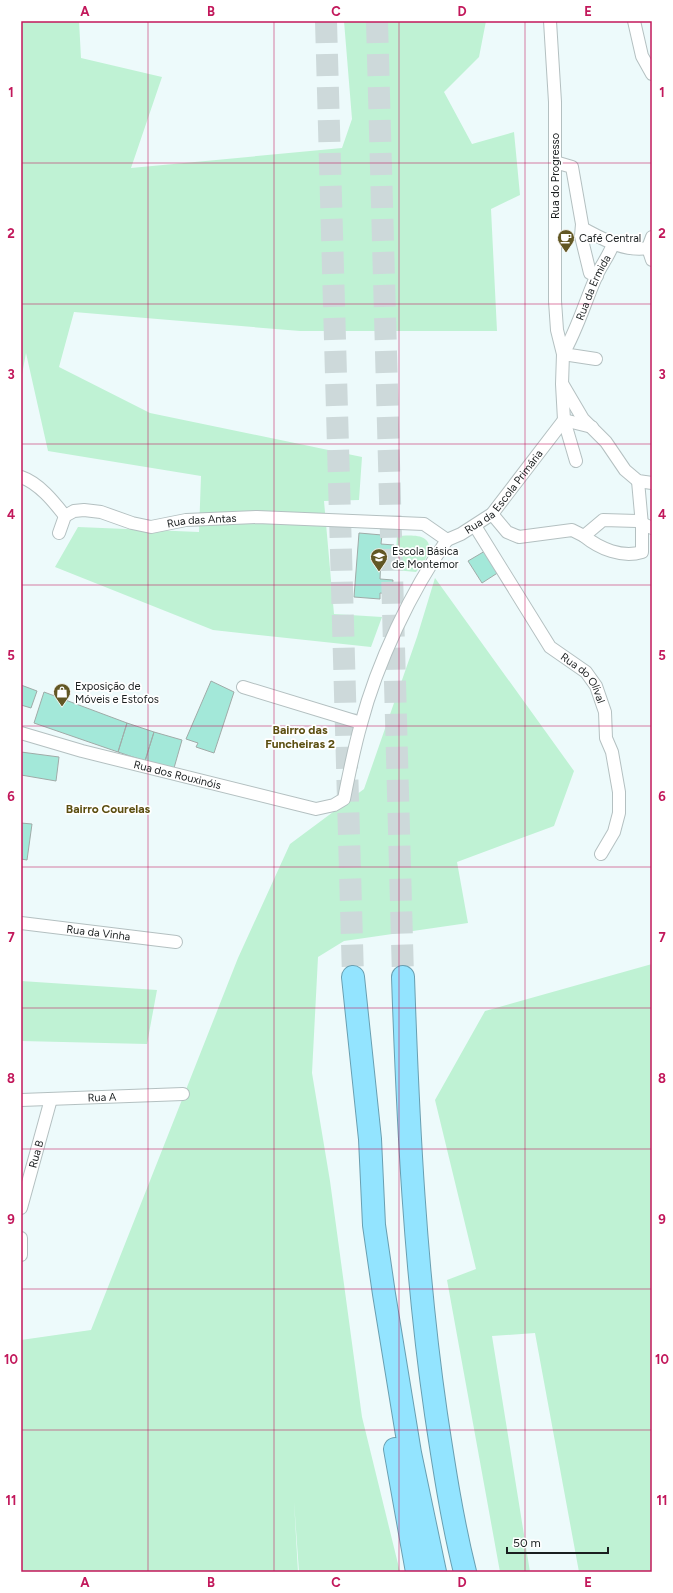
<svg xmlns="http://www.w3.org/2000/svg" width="673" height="1593" viewBox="0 0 673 1593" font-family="Figtree,sans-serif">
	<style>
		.green { fill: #bff2d4 }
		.building { fill: #a3e8d9; stroke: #a0aba8 }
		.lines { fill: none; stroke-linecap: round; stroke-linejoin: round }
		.highway-tunnel { stroke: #cdd9da; stroke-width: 22; stroke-dasharray: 22 11; stroke-linecap: butt }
		.street-casing { stroke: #b4c0c1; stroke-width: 14 }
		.highway-casing { stroke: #699fb1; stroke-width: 24 }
		.street { stroke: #fff; stroke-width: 12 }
		.highway { stroke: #93e4ff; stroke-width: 22 }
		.grid { fill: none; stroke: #c2185b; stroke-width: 1; stroke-opacity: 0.55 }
		.labels { text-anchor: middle; stroke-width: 3.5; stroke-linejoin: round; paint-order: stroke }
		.street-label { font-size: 11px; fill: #1a1e1f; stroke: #fff }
		.poi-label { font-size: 11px; fill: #1a1e1f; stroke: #fff; text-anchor: start }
		.neighbourhood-label { font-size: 12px; font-weight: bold; fill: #5b4e10; stroke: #fff }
		.neatline { fill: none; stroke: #c2185b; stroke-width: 1.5 }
		.grid-label { font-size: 13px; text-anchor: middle; font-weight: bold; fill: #c2185b }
	</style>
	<rect width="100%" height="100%" fill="#edfafb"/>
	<path class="green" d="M21,21H79L81,58L162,77L131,168L342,148L352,119L344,21H486L479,57L444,92L472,144L514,132L520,195L491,209L497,331H300L74,312L59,367L150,413L362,457L359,500L324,501L334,614L382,617L371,647L213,630L55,567L78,527L199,532L201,476L48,451L26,353L21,380Z
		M397,536C404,536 418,534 425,539C436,547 422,566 416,572L395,570Z
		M435,578L574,771L554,826L457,862L468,923L344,941L318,957L312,1073L330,1181L362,1417L400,1572H299L294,1501L298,1572H21V1340L91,1330L238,958L290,844L364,789L417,637Z
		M652,964V1572H579L535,1333L492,1336L530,1572H500L447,1280L476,1269L435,1100L485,1011Z
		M21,981L157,990L147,1044L21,1041Z"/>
	<path class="building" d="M359,533L382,535L381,544L394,545L393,558L381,557L380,579L393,580L392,594L380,593V599L354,597Z
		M485,551L499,572L482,583L468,561Z
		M211,681L234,692L214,753L196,747L198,743L186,739Z
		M21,685L37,691L31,708L21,705Z
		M44,692L127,723L118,752L34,723Z
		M127,723L154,732L145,761L118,752Z
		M154,732L182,740L174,768L145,761Z
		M21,752L59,757L56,781L21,775Z
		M21,823L32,824L27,860L21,859Z"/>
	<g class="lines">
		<path class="highway-tunnel" d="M326,21L353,977
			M377,21L403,977"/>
		<g class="street-casing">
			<g id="street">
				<path d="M550,21L555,102V301L557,330L563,354L562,384L564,420L576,461"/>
				<path d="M634,21L642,56L652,74"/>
				<path d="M555,162L572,167L582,224L581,236L590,273L597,276"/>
				<path d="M582,228C603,239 624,252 648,248L652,237"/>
				<path d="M648,248L652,260"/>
				<path id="s1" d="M563,354C577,330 585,302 596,277C601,265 609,256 613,244"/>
				<path d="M563,354L596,359"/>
				<path d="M563,385L583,419L606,442L625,470L638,481L652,483"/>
				<path d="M21,477C39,483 54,502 65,516"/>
				<path d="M492,514L507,532L519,537L572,530L584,536L603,520L637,521L652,528"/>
				<path id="s2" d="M475,526L550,647L586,672L596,686L605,712L606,738L612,752L619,792V813L614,832L601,854"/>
				<path id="s3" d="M59,533L65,516L74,511L84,510L101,512L132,523L151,527L186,520L257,517L424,524L447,540"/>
				<path d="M584,536C600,549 622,558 642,552V525L638,481"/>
				<path id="s4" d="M447,540L461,534L492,514L564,420L592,427"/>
				<path d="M243,687L361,723"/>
				<path id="s5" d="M21,733L82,751L316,809L334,805L344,799C349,774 354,748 361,724C377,663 411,591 447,540"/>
				<path id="s6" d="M21,923L176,942"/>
				<path id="s7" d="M21,1100L183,1094"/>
				<path id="s8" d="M21,1208L51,1099"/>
				<path d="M21,1238V1255"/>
			</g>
		</g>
		<g class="highway-casing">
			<path id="highway" d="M353,977L370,1139L374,1225L384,1294L410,1453L435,1572
				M403,977C408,1123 415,1269 436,1414C444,1467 452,1520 465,1572
				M395,1449L417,1572"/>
		</g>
		<use href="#street" class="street"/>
		<use href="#highway" class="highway"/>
	</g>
	<path class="grid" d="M148,21V1572M274,21V1572M399,21V1572M525,21V1572M21,163H652M21,304H652M21,444H652M21,585H652M21,726H652M21,867H652M21,1008H652M21,1149H652M21,1289H652M21,1430H652"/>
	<defs>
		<g id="cafe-pin" transform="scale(0.9)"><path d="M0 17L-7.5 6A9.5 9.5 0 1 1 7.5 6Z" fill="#625724" stroke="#fff"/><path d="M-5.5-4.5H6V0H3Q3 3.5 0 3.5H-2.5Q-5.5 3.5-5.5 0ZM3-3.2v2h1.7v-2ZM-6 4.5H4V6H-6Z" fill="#fff"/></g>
		<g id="school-pin" transform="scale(0.9)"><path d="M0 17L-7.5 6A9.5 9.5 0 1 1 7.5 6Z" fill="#625724" stroke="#fff"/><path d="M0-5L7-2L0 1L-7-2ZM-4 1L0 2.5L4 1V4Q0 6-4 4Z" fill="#fff"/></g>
		<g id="shop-pin" transform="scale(0.9)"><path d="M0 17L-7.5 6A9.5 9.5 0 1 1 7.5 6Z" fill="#625724" stroke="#fff"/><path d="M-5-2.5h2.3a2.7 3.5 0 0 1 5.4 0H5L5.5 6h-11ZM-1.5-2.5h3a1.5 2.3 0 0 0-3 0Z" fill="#fff"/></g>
	</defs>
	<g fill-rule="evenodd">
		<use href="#cafe-pin" x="566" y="238"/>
		<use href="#school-pin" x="379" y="557"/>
		<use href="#shop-pin" x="62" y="692"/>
	</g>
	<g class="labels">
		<g class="street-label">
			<text transform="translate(555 176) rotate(-90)" y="4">Rua do Progresso</text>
			<text dy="4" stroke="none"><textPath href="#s1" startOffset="73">Rua da Ermida</textPath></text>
			<text dy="4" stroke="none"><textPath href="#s4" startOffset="76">Rua da Escola Primária</textPath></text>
			<text dy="4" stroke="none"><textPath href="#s3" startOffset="159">Rua das Antas</textPath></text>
			<text dy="4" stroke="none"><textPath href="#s2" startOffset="189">Rua do Olival</textPath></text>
			<text dy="4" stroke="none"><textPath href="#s5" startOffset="162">Rua dos Rouxinóis</textPath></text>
			<text dy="4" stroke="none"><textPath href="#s6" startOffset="78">Rua da Vinha</textPath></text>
			<text dy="4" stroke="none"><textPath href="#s7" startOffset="81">Rua A</textPath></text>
			<text dy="4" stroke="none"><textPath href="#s8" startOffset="56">Rua B</textPath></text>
		</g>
		<g class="poi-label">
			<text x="579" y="242">Café Central</text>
			<text x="392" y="555">Escola Básica<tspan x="392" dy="13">de Montemor</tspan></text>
			<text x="75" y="690">Exposição de<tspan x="75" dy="13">Móveis e Estofos</tspan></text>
		</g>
		<g class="neighbourhood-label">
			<text x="300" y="734">Bairro das<tspan x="300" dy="14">Funcheiras 2</tspan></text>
			<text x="108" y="813">Bairro Courelas</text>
		</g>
	</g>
	<rect width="673" height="1593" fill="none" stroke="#ffffff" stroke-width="44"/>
	<path d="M507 1547v6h101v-6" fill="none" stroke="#1a1e1f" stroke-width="2"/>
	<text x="513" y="1547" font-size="12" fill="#1a1e1f" stroke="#ffffff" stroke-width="3" paint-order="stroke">50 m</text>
	<rect x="22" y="22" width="629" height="1549" class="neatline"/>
	<g class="grid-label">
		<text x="85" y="16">A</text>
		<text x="211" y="16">B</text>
		<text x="336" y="16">C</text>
		<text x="462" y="16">D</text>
		<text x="588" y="16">E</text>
		<text x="11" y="97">1</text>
		<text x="662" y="97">1</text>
		<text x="11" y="238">2</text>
		<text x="662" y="238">2</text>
		<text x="11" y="379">3</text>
		<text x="662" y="379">3</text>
		<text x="11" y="519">4</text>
		<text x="662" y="519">4</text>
		<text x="11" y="660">5</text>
		<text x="662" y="660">5</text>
		<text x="11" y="801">6</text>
		<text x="662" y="801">6</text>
		<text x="11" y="942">7</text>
		<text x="662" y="942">7</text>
		<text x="11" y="1083">8</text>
		<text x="662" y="1083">8</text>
		<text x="11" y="1224">9</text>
		<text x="662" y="1224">9</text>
		<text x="11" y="1364">10</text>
		<text x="662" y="1364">10</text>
		<text x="11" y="1505">11</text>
		<text x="662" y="1505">11</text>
		<text x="85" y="1587">A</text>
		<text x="211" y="1587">B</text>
		<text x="336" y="1587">C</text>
		<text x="462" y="1587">D</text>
		<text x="588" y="1587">E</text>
	</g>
</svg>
